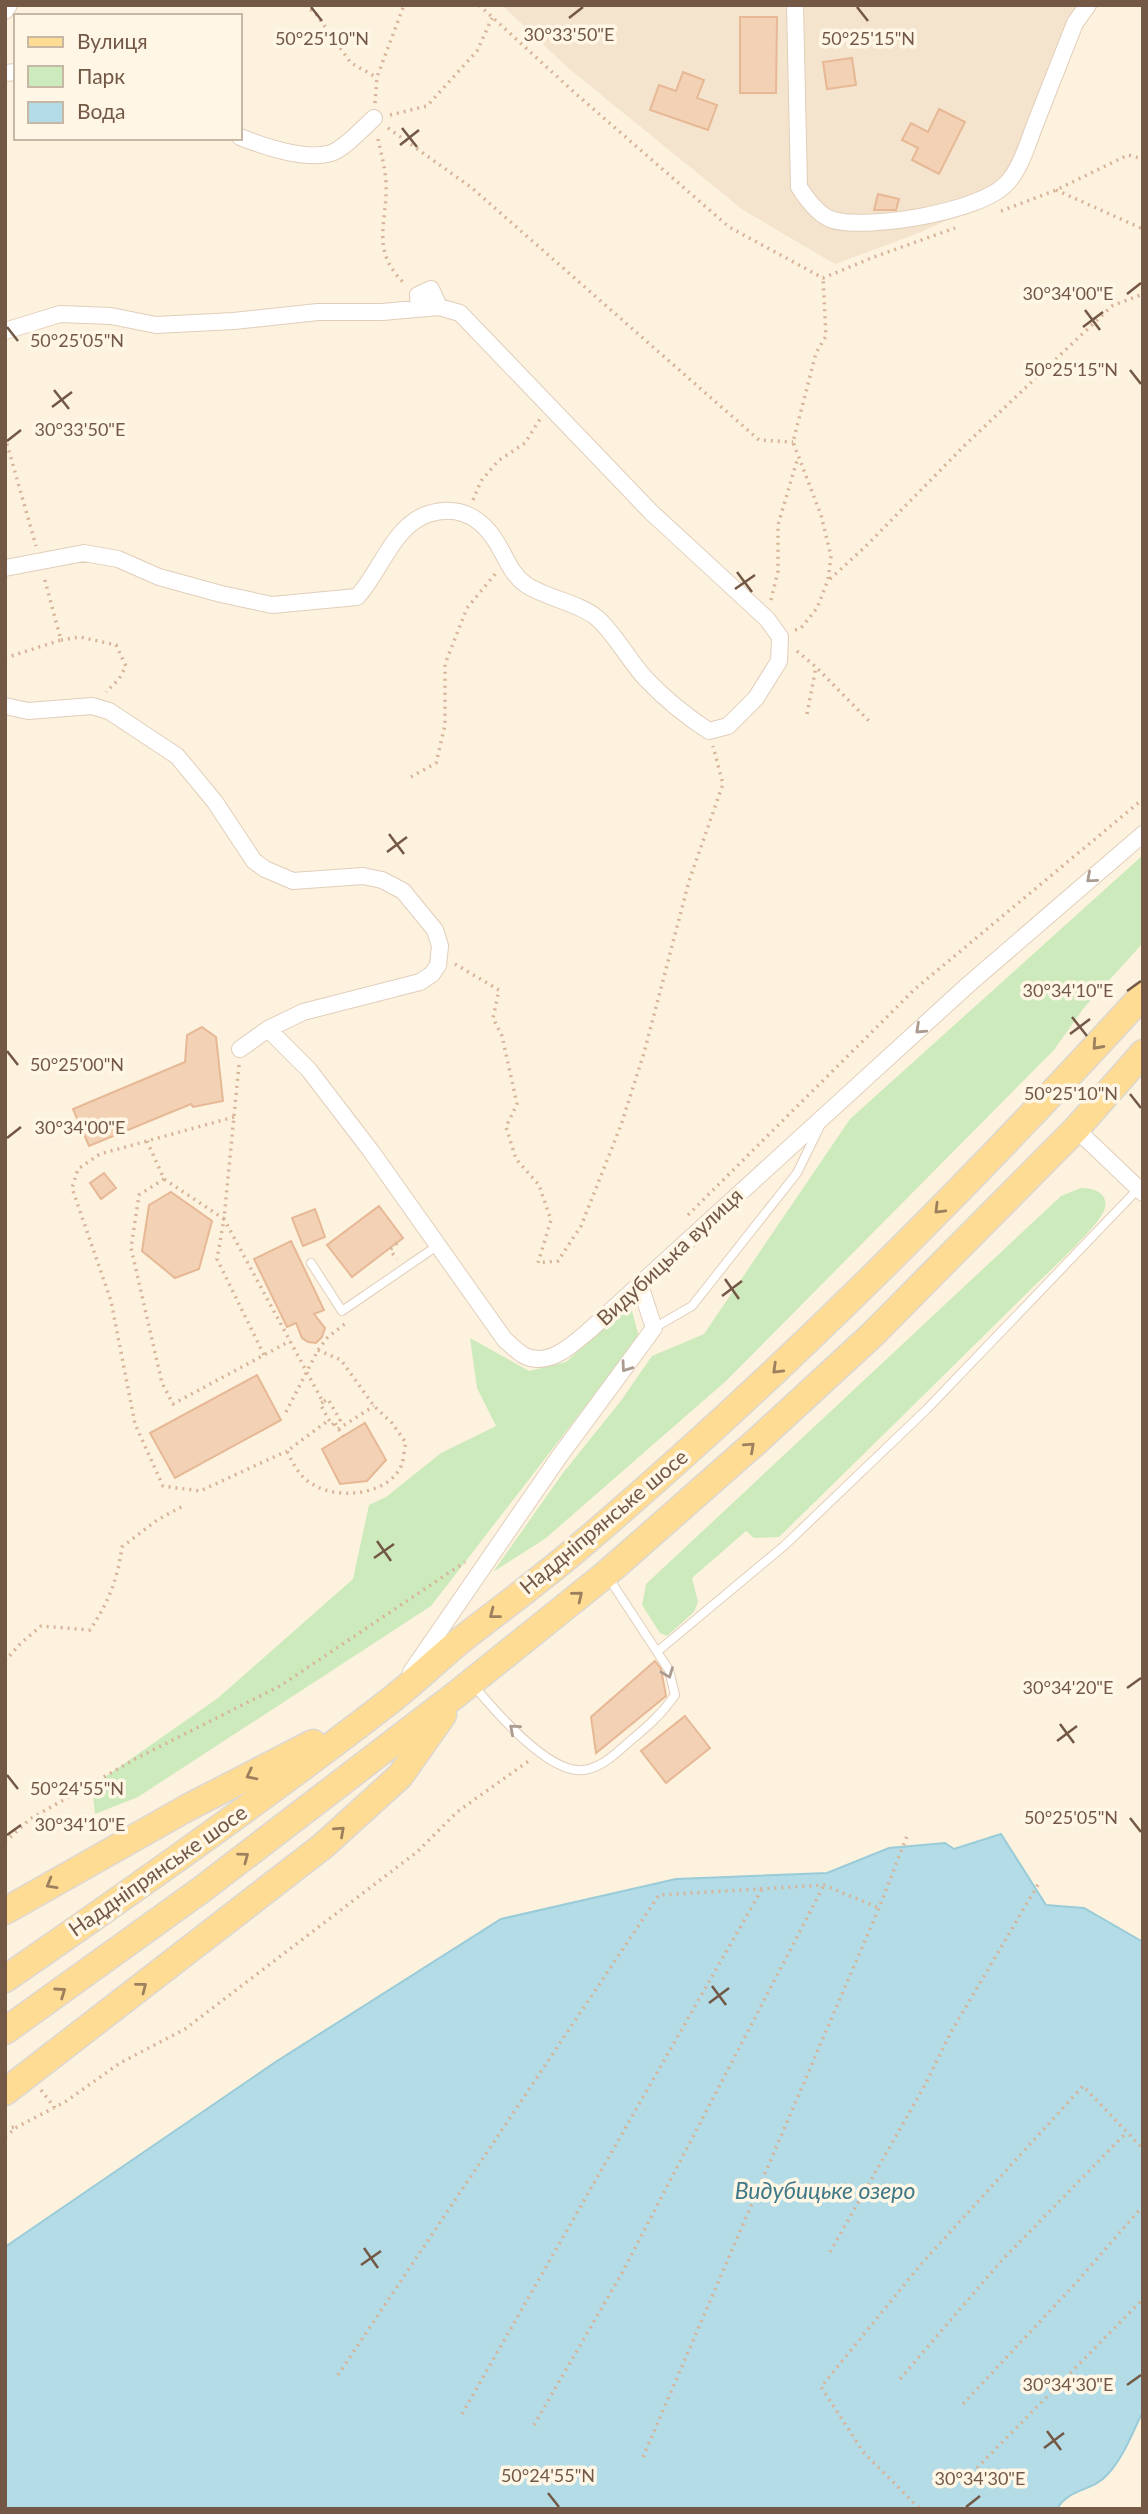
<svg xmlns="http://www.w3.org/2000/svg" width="1148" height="2514" viewBox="0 0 1148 2514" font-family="Lato,sans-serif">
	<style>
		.residential { fill: #f5e4cd }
		.green { fill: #cdeabd }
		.water { fill: #b3dce6; stroke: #99cbd8; stroke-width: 2 }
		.building { fill: #f3d1b5; stroke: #e6b895; stroke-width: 2 }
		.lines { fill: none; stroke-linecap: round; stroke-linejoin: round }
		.lane-casing { stroke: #e1ceba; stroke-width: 10 }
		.street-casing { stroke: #e1ceba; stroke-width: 18 }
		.primary-casing { stroke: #ddd7d3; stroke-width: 29 }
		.path { stroke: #d7b499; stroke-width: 3.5; stroke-dasharray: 2 5; stroke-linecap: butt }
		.lane { stroke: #fff; stroke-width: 8 }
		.street { stroke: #fff; stroke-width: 16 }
		.primary { stroke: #ffdc94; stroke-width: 26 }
		.oneway { stroke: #ab9b90 }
		.oneway2 { stroke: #9d805d }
		.ticks { fill: none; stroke: #735846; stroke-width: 2.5 }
		.labels { text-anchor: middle; stroke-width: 7; stroke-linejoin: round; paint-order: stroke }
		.street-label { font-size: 21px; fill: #735846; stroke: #fff6e5 }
		.water-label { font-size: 23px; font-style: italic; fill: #3f7988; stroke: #fff6e5 }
		.ticks-label { font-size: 18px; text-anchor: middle; fill: #735846; stroke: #fff6e5; stroke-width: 7; stroke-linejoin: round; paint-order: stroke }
	</style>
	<rect width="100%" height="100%" fill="#fdf2de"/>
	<path class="residential" d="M502,5H1099L1082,29L1032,157L1000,197L916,234L835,264L743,210L568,68Z"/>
	<path class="green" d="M1143,855V943L1083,1009L1054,1050L726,1381L546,1538L493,1572L563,1473L620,1402L652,1356L704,1334L850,1119Z
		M1081,1188C1093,1188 1108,1192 1105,1208C1101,1225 1042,1278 1026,1294C944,1375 862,1456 779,1537L754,1538L746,1531L692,1578L698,1602L694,1612L667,1636L660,1633L642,1605L646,1584L1061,1196Z
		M632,1311L639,1337L431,1606L138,1797L95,1814L92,1786L218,1698L353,1579L369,1505L386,1497L441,1453L496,1426L477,1388L470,1338L529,1371L566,1362L619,1313Z"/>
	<path class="water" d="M1001,1834L1046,1905L1084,1908L1143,1942V2411C1133,2432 1123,2458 1107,2475C1093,2491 1069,2488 1057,2509H5V2247L277,2061L501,1919L676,1879L827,1873L889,1848L945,1843L954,1849Z"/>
	<path class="building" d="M740,17H777L776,93H740Z
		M852,58L856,85L827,89L823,62Z
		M683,72L704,80L697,98L717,105L708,130L650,110L659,85L676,91Z
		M939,109L965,122L939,174L912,160L918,148L902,140L911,123L928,132Z
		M878,194L899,199L896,210H874Z
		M202,1027L216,1037L223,1101L193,1107L191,1104L89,1146L73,1109L185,1062L187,1035Z
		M104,1173L116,1188L101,1199L90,1183Z
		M171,1192L212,1221L199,1269L175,1278L142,1251L149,1205Z
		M379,1206L403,1238L352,1277L327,1245Z
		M315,1209L325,1237L303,1246L292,1218Z
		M291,1241L324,1310L314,1314L325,1328L322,1337L316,1343L308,1342L302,1338L296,1323L287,1327L254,1259Z
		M257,1375L281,1420L175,1478L150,1433Z
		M365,1423L386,1460L367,1481L340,1484L322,1449Z
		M655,1661L661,1669L666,1696L596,1753L591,1717Z
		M685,1716L710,1748L666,1783L641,1751Z"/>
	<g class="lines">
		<g class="lane-casing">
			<path id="lane" d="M311,1263L342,1311L437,1246
				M654,1328L692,1306L797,1173L820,1126
				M658,1651L785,1545L927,1409L1138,1189
				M474,1686C495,1711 549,1775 584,1770C603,1767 615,1754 630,1741C647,1727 662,1714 675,1695L669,1670L608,1577"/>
		</g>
		<g class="street-casing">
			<path id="street" d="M795,5L799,187C806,198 819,216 833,220C868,230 980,212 1006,184C1021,169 1028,142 1036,122C1049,89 1062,56 1075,23L1088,5
				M5,11L9,5
				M5,73L16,72
				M240,137C263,146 306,161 331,153C344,149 364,127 374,118
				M5,331L60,314L111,316L156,325L234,321L318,312H382L439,307L431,289L418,295L419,309
				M5,568L84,553L118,559L159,577L221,594L272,605L357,597C381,571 393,526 428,514C462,503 486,521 501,550C508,563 513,575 525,584C545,598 580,603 597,618C614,632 631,664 647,680C666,700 686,716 709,731L728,726L756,698L779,661L780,637L767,619L651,512L460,313L439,307
				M5,706L28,711L92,706L109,711L177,756L215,802L254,861L265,869L293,881L363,876L382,880L403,891L435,930L440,946L438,965L432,974L420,982L303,1012L268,1029
				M240,1049L268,1029L309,1070L371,1151L505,1340C511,1345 517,1351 523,1355C549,1369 574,1343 592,1328L969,984L1143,834
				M1076,1129L1143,1193
				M411,1672L559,1457L654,1328L640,1285"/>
		</g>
		<g class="primary-casing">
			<path id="primary" d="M5,1911L187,1808L313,1743
				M5,1979C134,1890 262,1800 386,1704C412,1684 436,1661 461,1640C503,1607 546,1576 586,1541C784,1372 968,1187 1143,995
				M5,2031L201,1890L458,1693L606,1574L757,1441L872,1335L1076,1129L1143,1053
				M5,2092L323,1846L400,1776L443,1715"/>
		</g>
		<path class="path" d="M305,5L316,14L351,63L376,77
			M479,5L575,93L729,227L823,278L874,257L955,228
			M375,103L377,77L404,5
			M390,115L427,106L477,51L492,18
			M388,128L472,188L759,440L793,442
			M378,139C381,153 385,167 386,182C388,223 369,250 405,284
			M1056,190L1143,229
			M1001,211L1056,190L1128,155L1143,159
			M5,437L36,546
			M473,500L481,481L498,461L525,443L540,419
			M830,579L866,546L966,444L1112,306L1143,294
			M771,600L778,571V525L798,457
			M795,630L801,628L817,608L828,580L831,556L821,515L793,442L816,353L826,336L823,278
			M61,640L80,637L116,645L126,666L119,679L106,692
			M797,651L816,667L869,721
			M5,658L61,640L44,577
			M807,714L816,667
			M411,777L436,763L445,725V664L467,608L496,573
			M455,964L499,990L493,1018L502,1036L517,1104L506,1127L516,1159L539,1185L551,1220L538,1263L558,1261L581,1226L621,1125L644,1053L689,881L723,784L713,746
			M239,1065L224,1219L323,1402L328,1399L340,1420L335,1423L343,1436
			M234,1117L100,1154L78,1169L72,1188L111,1301L135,1424L163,1486L200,1491L287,1451
			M147,1141L164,1179L224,1219L217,1259L264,1355
			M164,1179L139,1195L131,1248L162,1383L173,1404L290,1341
			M688,1215L915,989L1143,799
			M397,1243L390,1250L397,1259
			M318,1350L341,1360L374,1406L392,1423L406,1443C404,1449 404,1458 402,1464C390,1495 339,1500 314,1485C300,1478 293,1464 287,1451L329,1420
			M323,1402L320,1404L332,1425L335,1423
			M286,1412L318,1350L327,1338L346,1323
			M338,1429L374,1406
			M5,1661L20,1644L41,1626L90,1630C109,1601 117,1581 122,1547L157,1520L185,1505
			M5,1842L30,1819L137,1758L280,1686L465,1562
			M41,2090L55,2108
			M5,2129L14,2127
			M5,2137L17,2127L65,2102L120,2063L185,2029L417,1852L457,1812L530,1760
			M830,2252L925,2085L951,2032L1039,1883
			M338,2375L659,1895L824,1885L879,1908
			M900,2379L1003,2259L1127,2132
			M963,2404L1075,2284L1143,2206
			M462,2414L762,1889
			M534,2425L622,2273L824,1885
			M643,2457L879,1908L907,1836
			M972,2473L1143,2299
			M919,2508L864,2453L821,2387L922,2263L1083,2086L1143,2149"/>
		<use href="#lane" class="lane"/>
		<use href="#street" class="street"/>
		<use href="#primary" class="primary"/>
	</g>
	<defs><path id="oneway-chevron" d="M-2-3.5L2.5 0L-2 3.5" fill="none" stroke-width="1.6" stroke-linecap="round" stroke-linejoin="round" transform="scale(1.75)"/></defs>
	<g class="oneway">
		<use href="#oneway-chevron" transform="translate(1091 878) rotate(139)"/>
		<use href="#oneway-chevron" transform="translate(920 1029) rotate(137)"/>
		<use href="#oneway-chevron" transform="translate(626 1367) rotate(125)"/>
		<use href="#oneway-chevron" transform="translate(668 1673) rotate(69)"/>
		<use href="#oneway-chevron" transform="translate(514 1729) rotate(-139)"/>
	</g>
	<g class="oneway2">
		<use href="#oneway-chevron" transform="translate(1097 1045) rotate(132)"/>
		<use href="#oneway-chevron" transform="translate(939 1209) rotate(135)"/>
		<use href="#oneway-chevron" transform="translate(777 1369) rotate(136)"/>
		<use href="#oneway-chevron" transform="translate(750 1447) rotate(-42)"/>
		<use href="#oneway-chevron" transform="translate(578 1596) rotate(-39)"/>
		<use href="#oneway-chevron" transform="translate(494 1614) rotate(142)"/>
		<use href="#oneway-chevron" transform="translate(251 1775) rotate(153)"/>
		<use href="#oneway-chevron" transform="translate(340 1831) rotate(-42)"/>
		<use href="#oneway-chevron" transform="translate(244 1857) rotate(-37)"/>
		<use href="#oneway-chevron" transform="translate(51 1884) rotate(150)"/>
		<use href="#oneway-chevron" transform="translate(142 1987) rotate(-38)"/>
		<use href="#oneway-chevron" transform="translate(61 1992) rotate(-35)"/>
	</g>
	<path class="ticks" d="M311,7L322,21M857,7L868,21M569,18L583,7M402,128L417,147M400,145L419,130M1127,294L1141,283M1085,310L1100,330M7,327L18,341M1083,327L1103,312M1130,370L1141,384M54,390L69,409M52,407L72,392M7,441L21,430M737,572L752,592M735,589L755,575M389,834L404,854M387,852L407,837M1127,991L1141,981M1072,1017L1087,1036M1070,1034L1090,1019M7,1051L18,1065M1130,1094L1141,1108M7,1138L21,1127M725,1279L739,1299M722,1296L742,1281M377,1541L391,1561M374,1558L394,1544M1127,1688L1141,1678M1060,1724L1074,1743M1057,1741L1077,1726M7,1775L18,1789M1130,1818L1141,1832M7,1835L21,1825M712,1986L726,2005M709,2003L729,1988M364,2248L378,2268M361,2265L381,2251M1127,2385L1141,2375M1047,2431L1061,2450M1044,2448L1064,2433M548,2493L559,2507M966,2507L980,2496"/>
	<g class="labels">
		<g class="street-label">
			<text transform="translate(670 1257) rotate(-43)" y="7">Видубицька вулиця</text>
			<text transform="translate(604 1522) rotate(-40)" y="7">Наддніпрянське шосе</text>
			<text transform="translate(158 1871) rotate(-35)" y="7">Наддніпрянське шосе</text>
		</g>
		<g class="water-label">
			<text x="825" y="2199">Видубицьке озеро</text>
		</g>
	</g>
	<g class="ticks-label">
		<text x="569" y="41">30°33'50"E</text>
		<text x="322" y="45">50°25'10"N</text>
		<text x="868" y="45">50°25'15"N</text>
		<text x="1068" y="300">30°34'00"E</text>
		<text x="77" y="347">50°25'05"N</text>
		<text x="1071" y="376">50°25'15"N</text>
		<text x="80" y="436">30°33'50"E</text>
		<text x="1068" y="997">30°34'10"E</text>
		<text x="77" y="1071">50°25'00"N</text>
		<text x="1071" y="1100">50°25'10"N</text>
		<text x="80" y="1134">30°34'00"E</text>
		<text x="1068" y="1694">30°34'20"E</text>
		<text x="77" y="1795">50°24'55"N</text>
		<text x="1071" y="1824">50°25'05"N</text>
		<text x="80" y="1831">30°34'10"E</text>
		<text x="1068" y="2391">30°34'30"E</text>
		<text x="548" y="2482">50°24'55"N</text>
		<text x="980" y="2485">30°34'30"E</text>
	</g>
	<rect width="1148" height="2514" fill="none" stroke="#735846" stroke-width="14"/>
	<rect x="14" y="14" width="228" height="126" fill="#fff6e5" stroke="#c7b7a5" stroke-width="2"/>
	<rect x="28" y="37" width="35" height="10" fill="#ffdc94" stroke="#c7b7a5" stroke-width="2"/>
	<text x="77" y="49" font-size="21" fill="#735846">Вулиця</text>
	<rect x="28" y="66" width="35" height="21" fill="#cdeabd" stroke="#c7b7a5" stroke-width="2"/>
	<text x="77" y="84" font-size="21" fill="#735846">Парк</text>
	<rect x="28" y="102" width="35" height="21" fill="#b3dce6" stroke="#c7b7a5" stroke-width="2"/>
	<text x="77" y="119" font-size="21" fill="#735846">Вода</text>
</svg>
